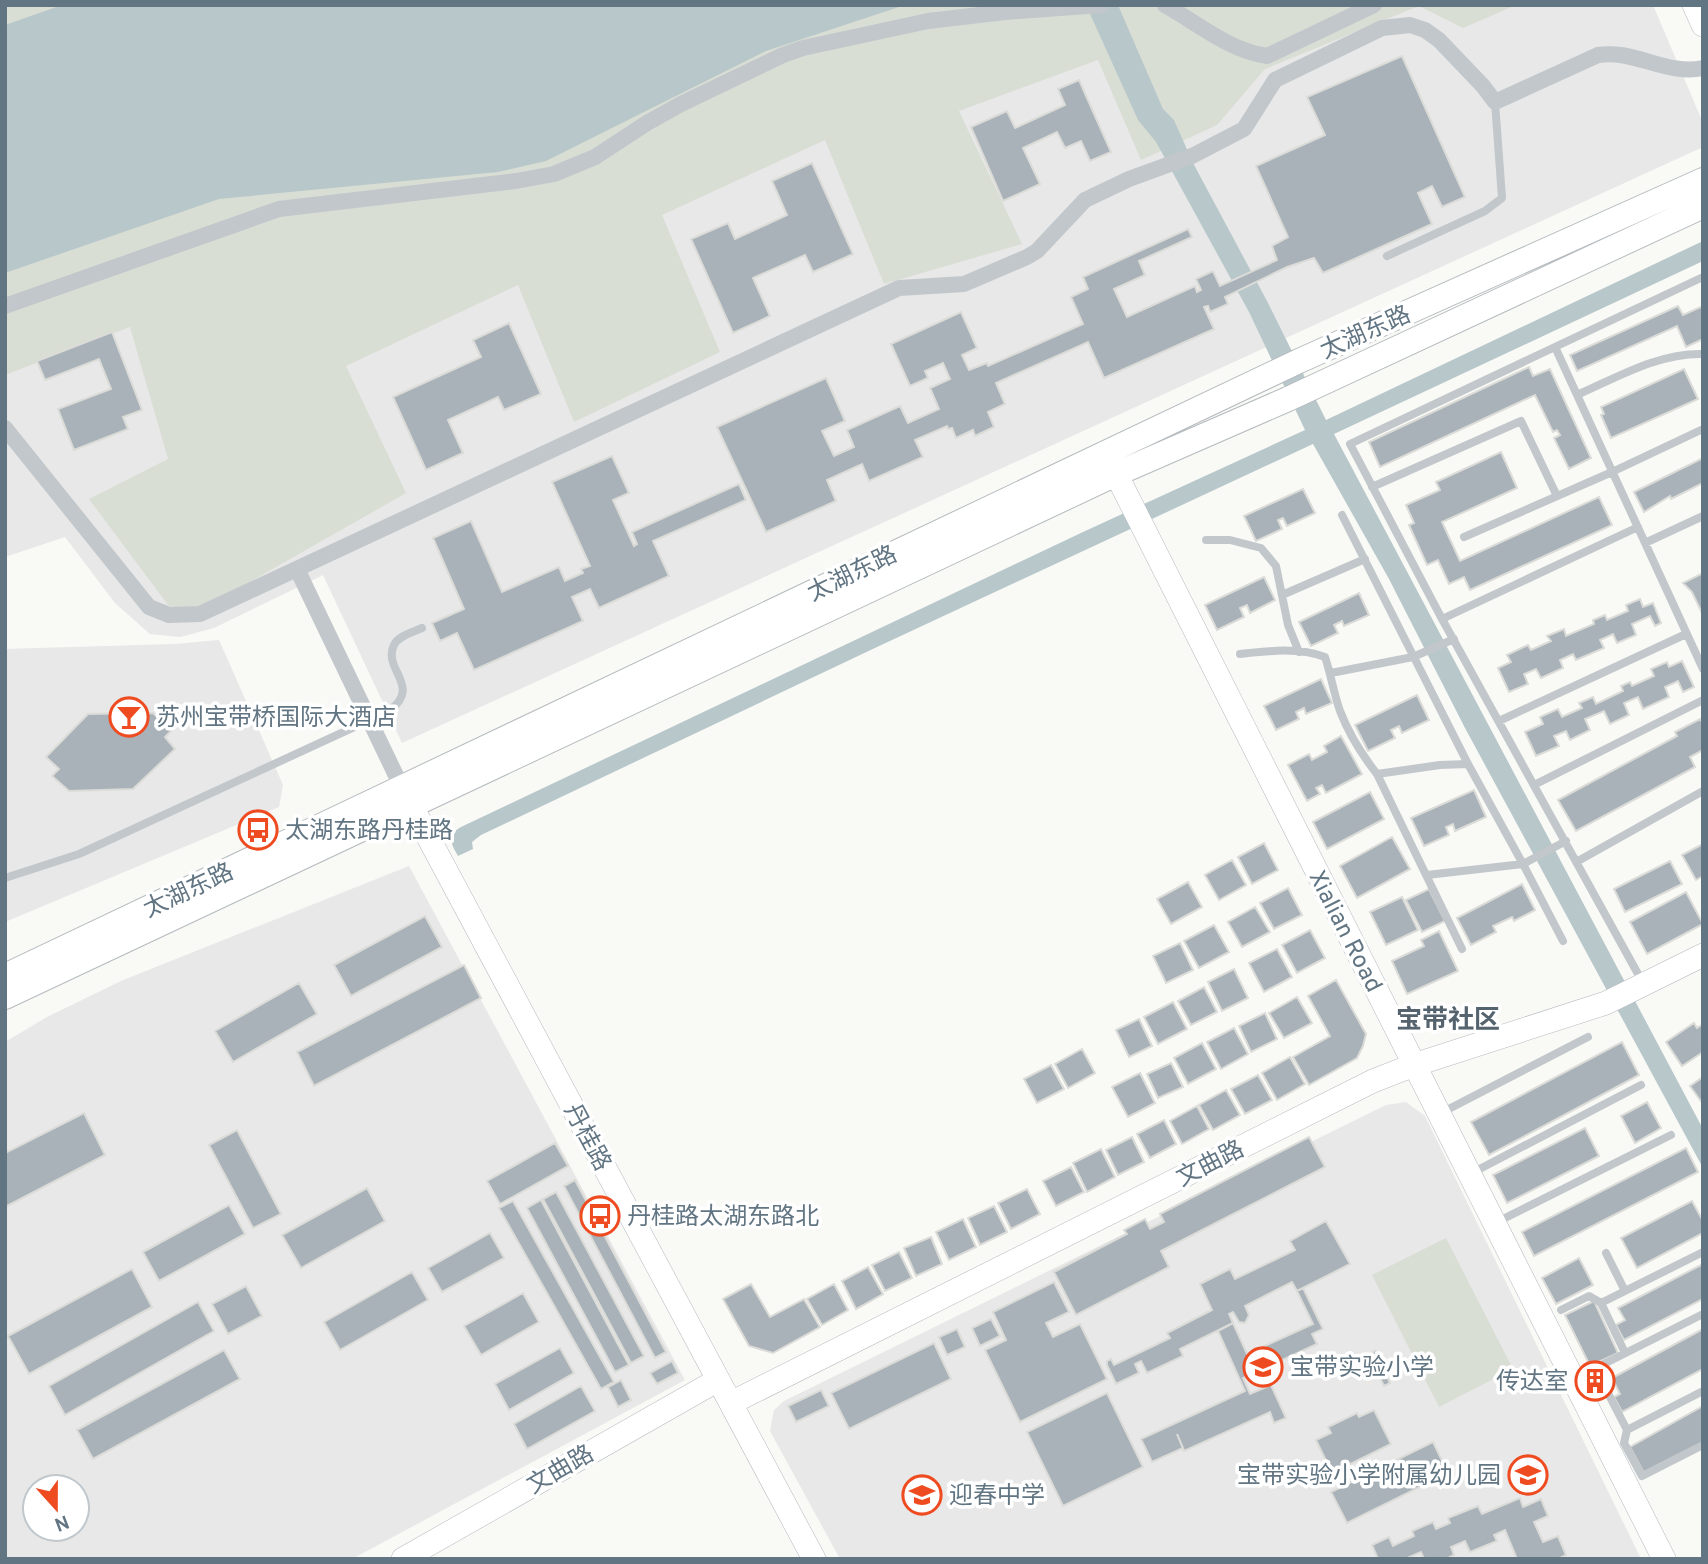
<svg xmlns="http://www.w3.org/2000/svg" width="1708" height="1564" viewBox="0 0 1708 1564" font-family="Overpass,'Noto Sans SC',sans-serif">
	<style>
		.built { fill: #e7e8e7; fill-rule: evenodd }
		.green { fill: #d9ded5 }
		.water { fill: #b8c7ca }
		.building { fill: #a8b2b8; stroke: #dbdbd8; stroke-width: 2 }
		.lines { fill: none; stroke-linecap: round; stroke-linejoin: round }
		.secondary-casing { stroke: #b4bbc0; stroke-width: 24 }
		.primary-casing { stroke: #b5bbbf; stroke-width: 26 }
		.lane { stroke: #c2c7cb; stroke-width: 8 }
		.street { stroke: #c2c7cb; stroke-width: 16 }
		.secondary { stroke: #fff; stroke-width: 23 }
		.primary { stroke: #fff; stroke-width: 24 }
		.labels { text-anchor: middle; stroke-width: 7; stroke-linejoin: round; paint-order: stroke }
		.street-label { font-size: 24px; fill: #627583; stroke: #fff }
		.poi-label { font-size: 24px; fill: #627583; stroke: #fff; text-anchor: start }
		.neighbourhood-label { font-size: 26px; font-weight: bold; fill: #54636e; stroke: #fff }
	</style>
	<rect width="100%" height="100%" fill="#f9f9f6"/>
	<path class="built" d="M1125,5H1653L1703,123V147L402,743L323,575L214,628L180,637L150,634L115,603L65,537L5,557V326Z
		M219,640L283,785L279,807L5,922V649L175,644Z
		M409,866L685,1380L352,1559H5V1042L47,1017L121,981ZM35,1487H77V1529H35Z
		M1406,1102L1425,1116L1641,1559H840L770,1431L774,1410L784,1401L1386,1105Z"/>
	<path class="green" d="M5,5H1516L1463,28L1419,6L1265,69L1217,125L1141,160L1098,60L959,111L1022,244L884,284L825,140L662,215L720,352L574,422L518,285L346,366L406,493L190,616L168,605L89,499L168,459L130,327L5,375Z
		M1446,1238L1513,1369L1439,1407L1372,1275Z"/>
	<path class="water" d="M62,5H905L766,51L546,161L498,172L219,199L5,273V25Z
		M1086,5H1118L1163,109L1174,120L1193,163L1267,301L1326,420L1703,241V261L1334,434L1703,1129V1168L1465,728L1389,579L1313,444L877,647L481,835L472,842L473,849L458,856C451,844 446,835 461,827L1083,532L1305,430L1249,312L1156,142L1138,120Z"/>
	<path class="building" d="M1402,56L1465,197L1442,207L1432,186L1418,193L1432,224L1323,273L1314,258L1287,267L1225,297L1228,304L1210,312L1208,306L1204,307L1214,329L1104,378L1088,342L996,383L1005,404L988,412L994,427L975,436L973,430L956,438L952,428L948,429L947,426L915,440L923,457L869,481L862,464L827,480L836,501L766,532L717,427L826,378L845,421L822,431L834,456L854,447L847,430L900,406L908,423L939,409L930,388L950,379L943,363L925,371L928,378L910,386L891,344L961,312L977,348L962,355L969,370L987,363L988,366L1083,324L1071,297L1088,289L1083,277L1188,229L1192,237L1139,261L1145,275L1114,289L1127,317L1195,286L1197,292L1201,290L1196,279L1213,271L1220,286L1277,260L1272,246L1288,237L1256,166L1325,135L1307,97Z
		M1079,80L1111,152L1090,161L1081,141L1065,148L1057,132L1023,148L1040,184L1003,201L971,127L1007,111L1015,128L1065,105L1058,89Z
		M812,163L853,254L813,272L805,255L753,278L770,316L733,333L691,239L728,223L735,239L787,215L772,181Z
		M1678,306L1683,315L1703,306V339L1686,347L1677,326L1577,371L1570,355Z
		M509,323L541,394L504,410L498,397L448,420L463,453L426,470L393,397L481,357L473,340Z
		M112,332L142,410L123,417L128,429L74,450L58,409L111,389L99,359L45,380L37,361Z
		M1529,367L1533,376L1550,369L1591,458L1569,469L1554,438L1560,435L1557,430L1553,432L1535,395L1380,467L1369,442Z
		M1684,369L1698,399L1611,438L1601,415L1604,414L1601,407Z
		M1501,452L1517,488L1442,522L1460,561L1599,497L1612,525L1470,590L1464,577L1449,584L1438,560L1427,565L1409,525L1414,523L1406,505L1440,490L1436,482Z
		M612,456L629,493L613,500L634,546L637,544L632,532L739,484L746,500L653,541L669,576L599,608L590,589L572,597L583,621L474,670L457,633L440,641L432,623L464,609L433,538L471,521L502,592L559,567L565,581L583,573L581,569L590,566L552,482Z
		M1703,458V483L1671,499L1670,496L1644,512L1634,492Z
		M1303,489L1315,513L1287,526L1283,518L1278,520L1282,529L1256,541L1244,516Z
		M1703,573V615L1692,592L1683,583Z
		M1264,577L1275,600L1250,613L1247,605L1240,608L1244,617L1217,630L1205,605Z
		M1359,593L1369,615L1344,626L1342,621L1334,625L1338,633L1311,646L1299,622Z
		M1640,599L1643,607L1653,603L1661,623L1655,626L1650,616L1632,624L1636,635L1617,643L1613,634L1600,640L1604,648L1576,660L1573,654L1560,660L1563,668L1541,678L1536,669L1524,674L1528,684L1509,692L1498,668L1511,662L1507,655L1528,645L1531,650L1551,641L1547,636L1564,629L1566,636L1594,624L1593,620L1605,615L1607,620L1628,611L1626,605Z
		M1682,661L1694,687L1683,692L1678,681L1665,687L1669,697L1643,709L1638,697L1624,703L1629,715L1610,724L1604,711L1585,719L1590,730L1570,740L1566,731L1554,736L1559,746L1536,756L1525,732L1543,724L1540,717L1558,709L1562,717L1582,708L1579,703L1593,697L1596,704L1623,691L1621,686L1630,682L1632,686L1654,676L1651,669L1667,662L1669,667Z
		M1321,679L1332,703L1306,714L1304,708L1296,712L1299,719L1276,730L1264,706Z
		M1417,695L1429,720L1402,733L1399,726L1391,730L1395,738L1368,751L1355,725Z
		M153,713L172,730L165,737L175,749L133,789L69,791L52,776L59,769L46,757L88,714Z
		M1700,719L1703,724V750L1690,757L1695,767L1576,831L1558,800L1677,736L1675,732Z
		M1341,736L1362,774L1326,793L1322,785L1316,788L1320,794L1307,801L1288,765L1309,754L1312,760L1327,752L1324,746Z
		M1474,790L1486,817L1455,831L1453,824L1446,827L1449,835L1424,846L1411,818Z
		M1370,792L1384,819L1327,849L1313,822Z
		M1392,837L1410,869L1357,898L1340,866Z
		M1264,843L1278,870L1252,884L1238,857Z
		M1703,844V876L1696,880L1682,855Z
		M1232,860L1246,885L1219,900L1205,875Z
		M1670,861L1682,884L1625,912L1614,889Z
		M1188,882L1202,907L1171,924L1157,899Z
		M1522,884L1535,910L1514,921L1512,917L1493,926L1496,932L1471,945L1457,918Z
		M1288,888L1302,915L1274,929L1260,903Z
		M1429,889L1445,921L1422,932L1406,900Z
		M1686,892L1703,924L1647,954L1630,922Z
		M1402,897L1418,930L1386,945L1370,912Z
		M1255,907L1270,932L1242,947L1228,922Z
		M425,916L442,947L351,996L334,965Z
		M1214,925L1229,952L1199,968L1184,941Z
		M1310,930L1325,958L1297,973L1282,945Z
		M1439,931L1458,971L1407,994L1392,961L1424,946L1421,940Z
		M1180,943L1193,970L1166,983L1153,956Z
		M1277,949L1292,977L1264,992L1249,963Z
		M464,965L481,998L314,1086L297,1052Z
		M1234,969L1248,998L1222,1011L1208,982Z
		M1336,980L1366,1034L1363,1046L1357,1058L1309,1085L1293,1057L1330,1036L1308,996Z
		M299,983L317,1014L233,1062L215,1031Z
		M1204,987L1217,1012L1191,1025L1178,1001Z
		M1297,997L1312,1023L1284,1038L1269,1013Z
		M1173,1002L1187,1029L1158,1044L1144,1017Z
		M1265,1013L1277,1039L1251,1052L1239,1026Z
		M1139,1019L1152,1046L1129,1057L1116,1030Z
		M1694,1023L1697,1028L1703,1024V1052L1682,1066L1666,1042Z
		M1234,1028L1248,1054L1221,1069L1207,1042Z
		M1622,1042L1639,1075L1489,1155L1471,1122Z
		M1202,1043L1216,1069L1188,1084L1174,1058Z
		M1082,1049L1095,1073L1068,1088L1055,1064Z
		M1290,1057L1305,1084L1277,1100L1262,1073Z
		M1171,1063L1183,1087L1158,1098L1147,1074Z
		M1051,1065L1064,1089L1037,1103L1024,1079Z
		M1140,1073L1155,1103L1128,1117L1112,1087Z
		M1258,1075L1272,1100L1245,1114L1231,1089Z
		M1703,1077V1104L1690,1086Z
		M1226,1090L1240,1115L1213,1130L1199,1105Z
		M1647,1102L1661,1128L1635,1143L1621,1116Z
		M1197,1106L1209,1129L1182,1144L1170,1121Z
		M84,1113L105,1155L5,1207V1153Z
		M1164,1120L1176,1144L1150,1158L1137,1134Z
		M1585,1128L1599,1156L1507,1203L1493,1175Z
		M237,1130L281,1214L253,1228L209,1145Z
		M1132,1137L1144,1162L1118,1175L1106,1150Z
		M1309,1137L1325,1167L1161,1251L1169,1267L1076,1315L1054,1272L1127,1234L1124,1230L1145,1219L1150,1229L1164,1222L1160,1214Z
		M555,1143L568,1166L500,1204L487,1181Z
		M1686,1148L1698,1172L1534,1256L1522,1232Z
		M1101,1149L1115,1177L1087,1192L1073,1163Z
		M1071,1167L1084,1192L1056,1206L1043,1181Z
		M575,1180L666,1352L655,1358L564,1186Z
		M367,1188L385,1221L301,1268L282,1235Z
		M1027,1189L1040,1214L1011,1229L998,1203Z
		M556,1192L644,1356L631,1363L543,1199Z
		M541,1200L629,1365L615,1372L527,1208Z
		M513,1201L614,1382L601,1389L499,1208Z
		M1692,1201L1703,1221V1233L1637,1268L1621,1238Z
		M229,1205L245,1234L159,1281L143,1252Z
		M994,1206L1007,1232L980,1245L968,1218Z
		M963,1219L976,1247L949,1260L936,1232Z
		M1326,1221L1350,1264L1297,1291L1292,1282L1245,1306L1249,1315L1245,1323L1239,1322L1233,1312L1229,1314L1233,1323L1180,1349L1183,1356L1147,1373L1141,1361L1135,1364L1139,1373L1116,1384L1107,1365V1361L1111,1359L1114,1365L1170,1338L1167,1333L1212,1310L1200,1284L1230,1269L1235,1279L1295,1250L1290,1241Z
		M490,1233L504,1258L442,1292L428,1268Z
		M931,1237L942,1264L916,1276L904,1248Z
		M899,1252L912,1278L885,1291L872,1265Z
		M1579,1258L1593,1285L1556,1304L1542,1278Z
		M1703,1264V1299L1624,1340L1616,1325L1625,1320L1618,1308Z
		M868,1267L883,1294L856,1309L842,1281Z
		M132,1269L152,1307L29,1374L8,1336Z
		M412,1272L428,1300L340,1350L324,1322Z
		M1054,1282L1069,1312L1046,1323L1053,1337L1080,1324L1107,1379L1020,1422L985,1350L1006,1340L993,1312Z
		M751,1284L770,1317L804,1299L820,1327L773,1353L749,1346L723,1299Z
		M834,1284L848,1310L822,1325L807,1299Z
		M246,1286L262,1316L228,1334L212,1304Z
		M1303,1288L1323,1329L1312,1334L1317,1344L1243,1378L1250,1394L1271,1385L1286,1418L1274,1423L1270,1412L1184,1451L1177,1434L1183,1448L1152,1462L1141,1439L1245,1391L1218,1331L1233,1323L1247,1354L1313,1324L1297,1291Z
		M523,1293L539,1322L481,1355L464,1326Z
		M1594,1301L1618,1353L1590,1366L1565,1315Z
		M198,1302L214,1331L65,1415L49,1386Z
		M991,1319L1000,1336L980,1346L972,1328Z
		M957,1329L965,1347L947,1355L939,1337Z
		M1703,1329V1369L1622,1412L1614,1397L1620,1394L1612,1378Z
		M934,1343L951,1379L849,1429L831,1393Z
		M560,1348L574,1373L509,1410L495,1384Z
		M224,1350L240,1379L93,1459L77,1430Z
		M1375,1351L1390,1383L1384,1386L1378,1374L1371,1377L1361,1358Z
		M672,1361L678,1373L657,1384L650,1373Z
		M1593,1372L1602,1388L1596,1391L1587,1375Z
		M621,1380L631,1400L618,1407L608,1387Z
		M581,1386L595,1411L527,1449L514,1424Z
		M821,1390L829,1406L796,1422L788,1406Z
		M1107,1393L1143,1467L1063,1506L1027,1432Z
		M1703,1406V1442L1645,1475L1630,1447Z
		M1374,1410L1391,1444L1332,1473L1316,1440L1331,1433L1328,1427L1357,1413L1359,1417Z
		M1433,1442L1448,1473L1347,1523L1331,1492Z
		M1520,1498L1523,1507L1541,1499L1548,1516L1534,1522L1543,1542L1558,1536L1566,1555L1558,1559H1517L1505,1530L1494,1535L1497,1541L1470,1552L1465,1541L1451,1547L1454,1555L1446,1559H1424L1421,1552L1405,1559H1378L1372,1545L1389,1537L1393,1546L1414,1536L1412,1531L1433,1522L1436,1529L1450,1523L1448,1518L1478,1506L1482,1514Z"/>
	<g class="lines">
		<g class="secondary-casing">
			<path id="secondary" d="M1694,5L1703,25
				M1108,458L1664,1559
				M403,790L814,1559
				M731,1403L1373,1081L1414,1065L1606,1003L1703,955
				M403,1559L718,1380"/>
		</g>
		<g class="primary-casing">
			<path id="primary" d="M5,976L1299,361L1703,180
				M5,997L1116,474L1288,399L1703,206"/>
		</g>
		<path class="lane" d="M1387,256L1485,211L1502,198L1495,102
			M1555,347L1703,669
			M1577,395C1618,377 1658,353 1703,354
			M1372,487L1521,421L1557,496
			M1342,515L1468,764L1523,864L1427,875
			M1464,537L1612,472L1703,429
			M1206,540H1230L1261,548L1276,566L1288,625L1299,652
			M1645,543L1703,516
			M1282,595L1365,559
			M1442,619L1638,527
			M1240,654C1268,651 1298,647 1325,657C1331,675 1334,694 1340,711C1349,734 1362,755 1377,774L1462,949
			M1331,673L1413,657L1454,639
			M1499,721L1686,634
			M1377,774L1440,765L1468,764
			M1534,785L1703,700
			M1578,861L1703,791
			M5,878L79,854L389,711C423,686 382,670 394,645C398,636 413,632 422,628
			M1563,941L1523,864L1566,841
			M1643,983L1442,619L1350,444L1703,277
			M1441,1113L1588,1037
			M1470,1174L1641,1085
			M1495,1223L1671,1135
			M1606,1253L1625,1291
			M1601,1303L1703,1252
			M1561,1310L1589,1296L1601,1303L1625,1353
			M1595,1368L1627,1430L1703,1391
			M1576,1378L1703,1314
			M1627,1430L1624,1443L1642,1476L1703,1445"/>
		<path class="street" d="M1165,5C1197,23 1230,51 1267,56L1374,5
			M5,306L279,209L516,181L554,174L595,157L647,123L681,104L783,55L803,48L928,21L1005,12L1101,5
			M5,428L149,607L169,615L200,614L899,288L964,284L1027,257L1037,251L1085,200L1129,179L1192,156L1244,129L1275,80L1382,28L1410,25L1425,30L1439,40L1483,86L1495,102L1598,55C1634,49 1667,76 1703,68
			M297,569L402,788"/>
		<use href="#secondary" class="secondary"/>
		<use href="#primary" class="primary"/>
	</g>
	<defs>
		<g id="bar-ring" transform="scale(2.0125)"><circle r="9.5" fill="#fff" stroke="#ef4b20" stroke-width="1.5"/><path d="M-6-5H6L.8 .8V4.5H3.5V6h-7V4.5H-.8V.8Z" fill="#ef4b20"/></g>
		<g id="bus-ring" transform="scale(2.0125)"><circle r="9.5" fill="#fff" stroke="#ef4b20" stroke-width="1.5"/><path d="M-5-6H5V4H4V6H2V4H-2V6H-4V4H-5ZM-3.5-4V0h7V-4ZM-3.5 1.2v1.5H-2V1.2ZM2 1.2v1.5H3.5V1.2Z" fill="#ef4b20"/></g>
		<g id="school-ring" transform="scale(2.0125)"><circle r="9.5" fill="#fff" stroke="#ef4b20" stroke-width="1.5"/><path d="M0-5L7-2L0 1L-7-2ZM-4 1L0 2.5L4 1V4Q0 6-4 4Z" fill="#ef4b20"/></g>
		<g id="building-ring" transform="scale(2.0125)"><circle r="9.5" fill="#fff" stroke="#ef4b20" stroke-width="1.5"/><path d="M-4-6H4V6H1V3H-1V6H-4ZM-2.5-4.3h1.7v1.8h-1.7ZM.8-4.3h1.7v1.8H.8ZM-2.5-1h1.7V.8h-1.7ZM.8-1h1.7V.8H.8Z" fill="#ef4b20"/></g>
	</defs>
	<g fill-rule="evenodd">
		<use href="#bar-ring" x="129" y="717"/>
		<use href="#bus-ring" x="258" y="830"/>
		<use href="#bus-ring" x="600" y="1216"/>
		<use href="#school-ring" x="1263" y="1367"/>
		<use href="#building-ring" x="1595" y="1381"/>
		<use href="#school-ring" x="1528" y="1475"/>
		<use href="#school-ring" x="922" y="1495"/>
	</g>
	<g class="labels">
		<g class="street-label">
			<text transform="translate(1365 332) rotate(-24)" y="8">太湖东路</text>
			<text transform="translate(852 573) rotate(-26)" y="8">太湖东路</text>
			<text transform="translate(188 890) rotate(-25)" y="8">太湖东路</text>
			<text transform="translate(1346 931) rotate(63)" y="8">Xialian Road</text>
			<text transform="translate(588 1137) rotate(62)" y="8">丹桂路</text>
			<text transform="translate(1210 1163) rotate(-27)" y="8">文曲路</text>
			<text transform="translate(560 1469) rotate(-30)" y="8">文曲路</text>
		</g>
		<g class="poi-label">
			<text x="156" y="725">苏州宝带桥国际大酒店</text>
			<text x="285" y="838">太湖东路丹桂路</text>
			<text x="627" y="1224">丹桂路太湖东路北</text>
			<text x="1290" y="1375">宝带实验小学</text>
			<text x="1568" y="1389" text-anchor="end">传达室</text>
			<text x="1501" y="1483" text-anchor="end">宝带实验小学附属幼儿园</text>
			<text x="949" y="1503">迎春中学</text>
		</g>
		<g class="neighbourhood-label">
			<text x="1448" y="1028">宝带社区</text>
		</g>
	</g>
	<rect width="1708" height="1564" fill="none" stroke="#627583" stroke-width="14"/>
	<g transform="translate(56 1508) rotate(159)"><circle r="33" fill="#ffffff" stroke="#c0c8cd" stroke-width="2"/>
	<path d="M0-5L12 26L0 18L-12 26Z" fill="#ef4b20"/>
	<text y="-10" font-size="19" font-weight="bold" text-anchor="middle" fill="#627583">N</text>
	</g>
</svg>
